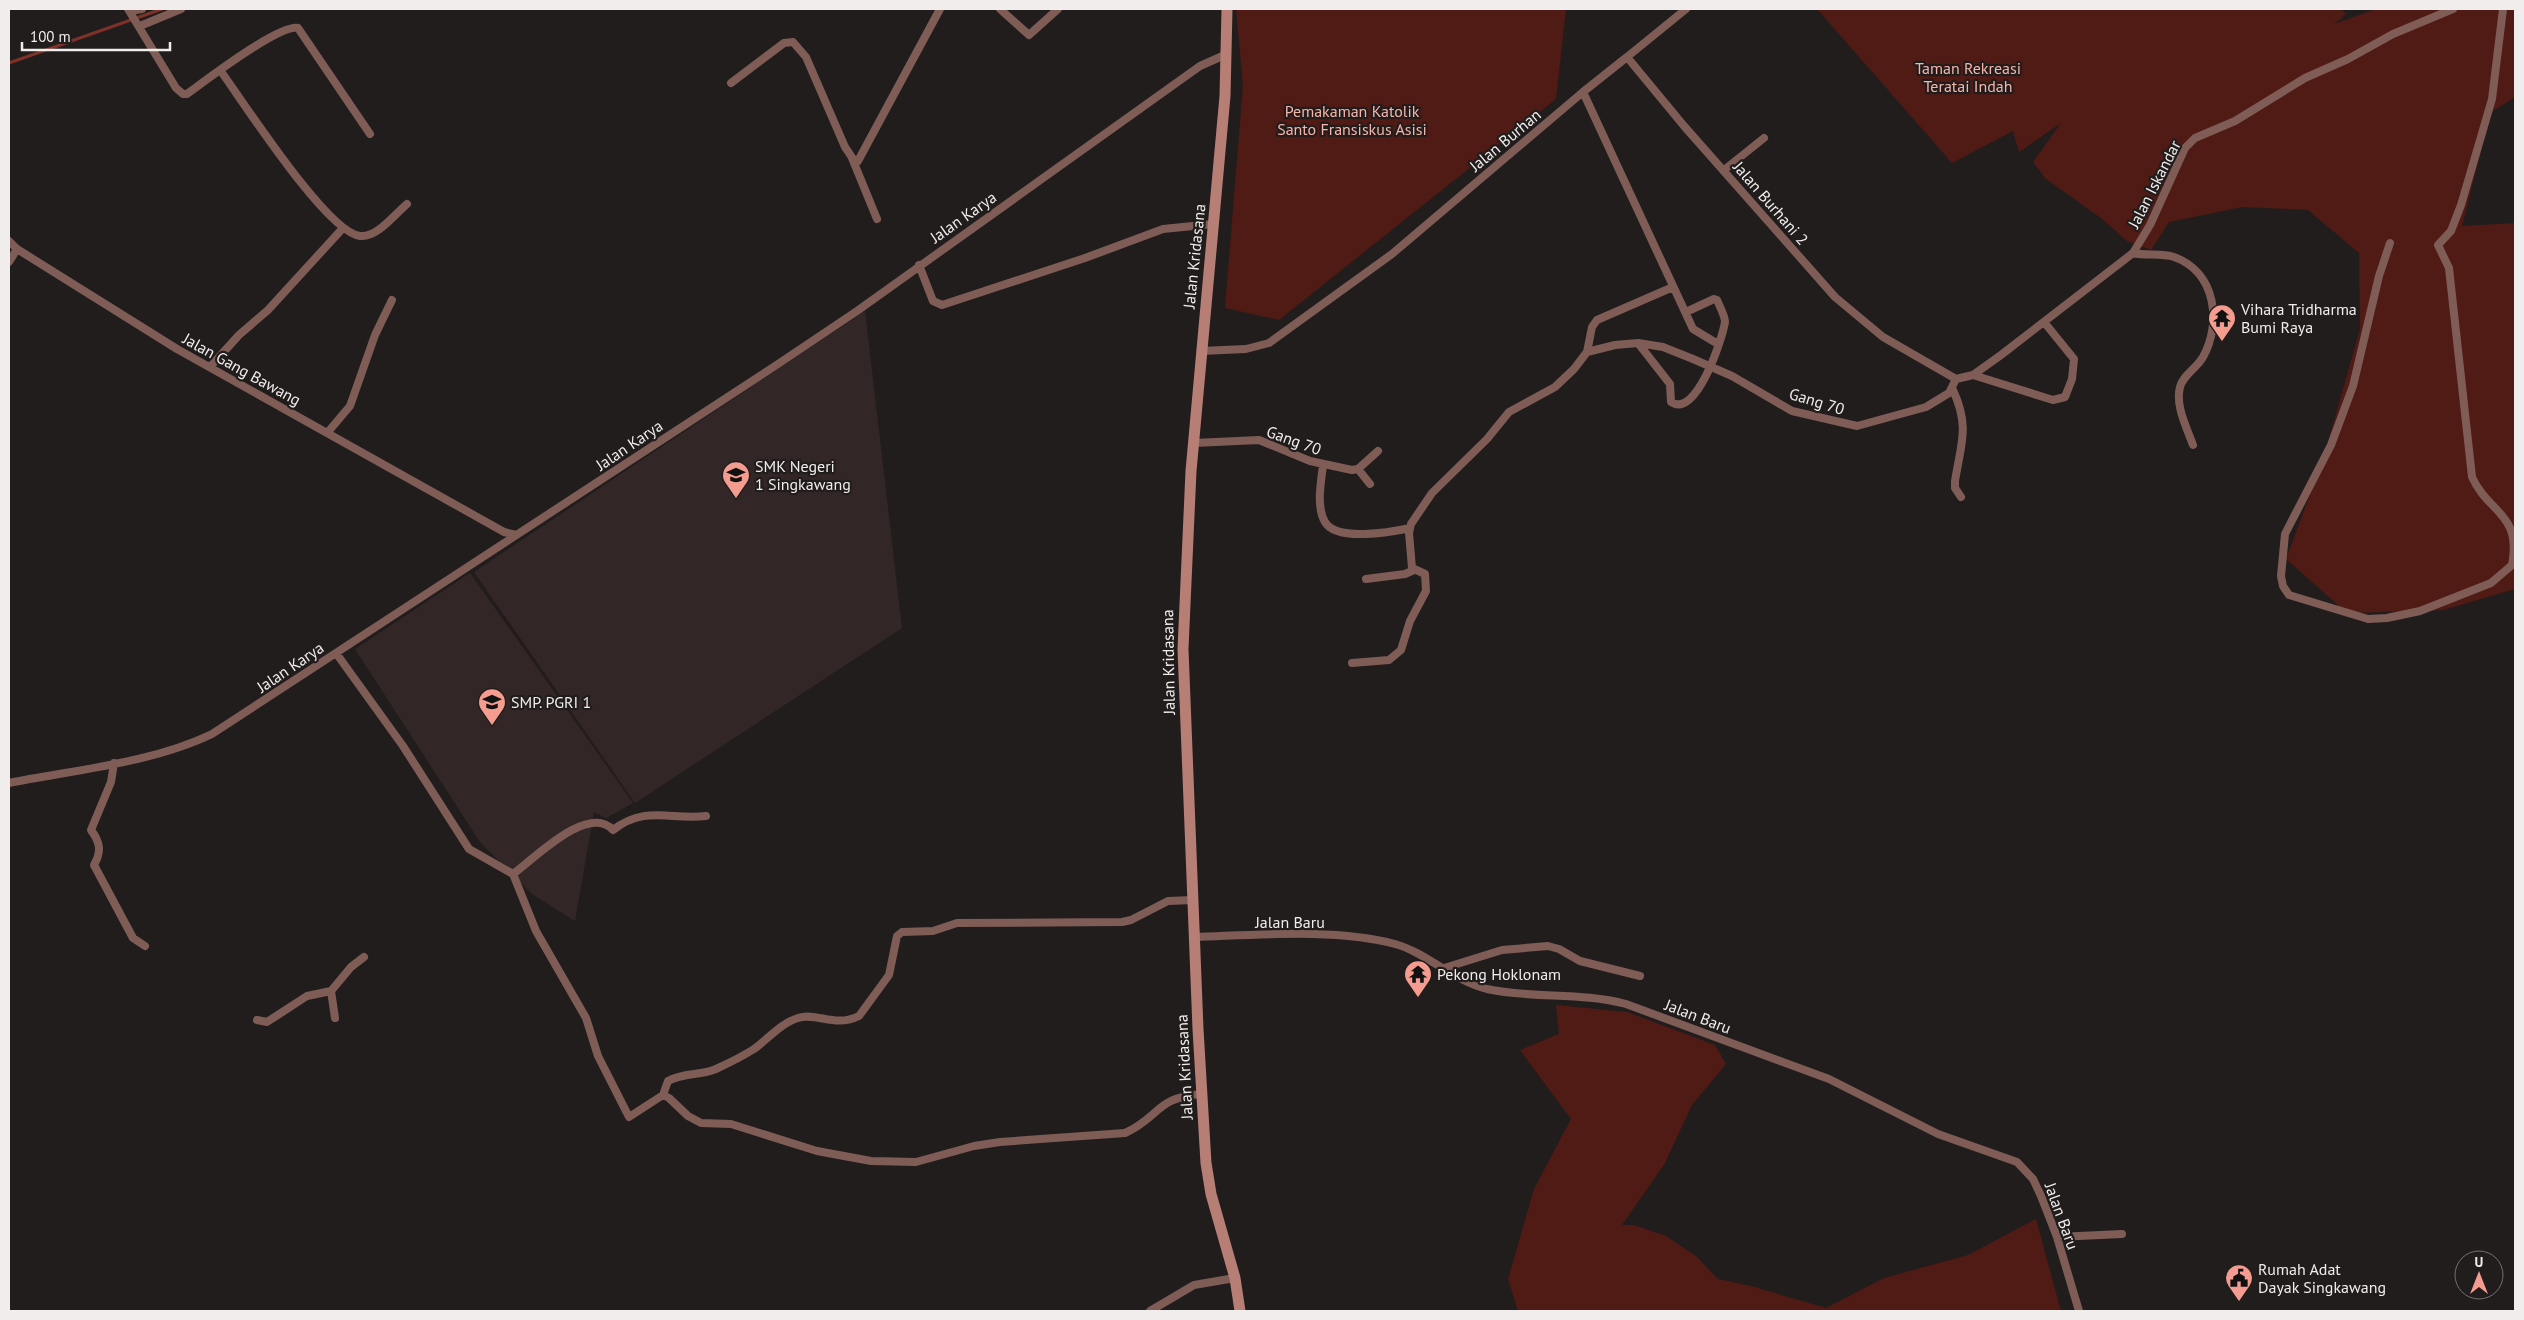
<svg xmlns="http://www.w3.org/2000/svg" width="2524" height="1320" viewBox="0 0 2524 1320" font-family="'PT Sans',sans-serif">
	<style>
		.built { fill: #322726 }
		.green { fill: #501a15 }
		.lines { fill: none; stroke-linecap: round; stroke-linejoin: round }
		.stream { stroke: #7d3129; stroke-width: 3 }
		.street { stroke: #7f5c56; stroke-width: 8 }
		.secondary { stroke: #b77e76; stroke-width: 11 }
		.labels { text-anchor: middle; stroke-width: 4.5; stroke-linejoin: round; paint-order: stroke }
		.park-label { font-size: 16px; fill: #f8b4a9; stroke: #221d1d }
		.street-label { font-size: 16px; fill: #f0edec; stroke: #221d1d }
		.poi-label { font-size: 16px; fill: #f0edec; stroke: #221d1d; text-anchor: start }
	</style>
	<rect width="100%" height="100%" fill="#221d1d"/>
	<path class="built" d="M865,311L902,628L635,803L474,572Z
		M470,573L633,803L606,818L594,812L575,921L532,894L480,842L355,649Z"/>
	<path class="green" d="M1236,9H1566L1556,99L1279,320L1225,308L1243,85Z
		M1817,9H2341L2346,14L2334,24L2376,9H2515V97L2491,112L2462,226L2515,223V589L2443,610L2347,613L2286,559L2323,460L2360,329L2359,253L2308,210L2242,207L2169,222L2151,250L2127,241L2101,218L2046,179L2033,162L2061,123L2019,152L2013,131L1952,163Z
		M1556,1005L1627,1012L1715,1045L1726,1064L1692,1105L1665,1163L1622,1225H1634L1666,1236L1697,1257L1718,1279L1751,1286L1826,1308L1884,1278L1968,1255L2036,1219L2061,1311H1518L1508,1279L1534,1189L1571,1119L1520,1050L1559,1034Z"/>
	<g class="lines">
		<path class="stream" d="M9,63L162,9"/>
		<path class="street" d="M128,9L176,88L183,94H187C205,81 279,24 298,28L370,134
			M1000,9L1029,35L1058,9
			M130,11L142,9
			M140,26L181,9
			M1627,57L1686,9
			M220,70C242,100 327,233 360,236C377,238 395,214 407,204
			M731,83L784,43L793,42L806,57L845,147L853,159L858,161L940,9
			M1583,92L1627,57L1684,126L1835,297L1883,337L1956,379
			M852,158L877,219
			M1724,170L1764,138
			M9,241L17,249L177,349L504,532L516,535
			M2390,243L2379,276L2353,386L2331,445L2285,534L2281,576L2283,586L2289,595L2368,619L2387,618L2420,611L2491,583L2512,565C2522,513 2488,513 2472,477L2449,268L2438,245L2451,231L2461,205L2492,99L2503,9
			M2133,253C2146,256 2162,253 2174,257C2216,272 2222,323 2203,357C2197,368 2183,375 2180,387C2175,406 2187,428 2193,445
			M9,262L17,249
			M919,265L933,301L942,305L1085,258L1163,229L1213,224
			M1673,287L1597,320L1592,327L1587,352L1615,345L1638,343L1670,384L1671,402C1696,419 1722,340 1725,322C1725,316 1720,307 1717,300L1714,299L1686,312
			M1638,343L1663,347L1693,359L1732,376L1792,411L1857,426L1926,407L1949,393L1956,379
			M1201,351L1246,349L1269,343L1392,254L1583,92L1693,329L1718,344
			M210,367L239,335L268,310L343,228
			M1973,375L2053,400L2065,397L2072,379L2074,359L2044,322
			M1956,379L1973,375L2001,355L2133,253L2150,225L2185,148L2195,138L2235,121L2305,78L2348,59L2393,34L2453,9
			M1953,390C1970,427 1961,443 1955,481V488L1961,497
			M328,432L350,406L375,335L392,300
			M1194,443L1259,440L1310,461L1352,470L1358,469L1378,451
			M1323,465C1321,482 1316,507 1325,522C1336,542 1392,532 1410,528
			M1358,469L1370,484
			M1366,579L1405,574L1414,570
			M336,653L403,746L469,849L513,874L536,931L586,1018L598,1056L629,1117L663,1095L669,1098L688,1116L701,1123L731,1124L817,1151L871,1161L916,1162L974,1146L1000,1142L1125,1133C1160,1117 1156,1097 1202,1094
			M1352,663L1389,660L1401,650L1410,621L1426,591L1425,574L1412,568L1409,533L1411,524L1432,493L1487,439L1509,412L1555,387L1574,369L1587,352
			M114,763L111,782L91,830C100,842 102,851 94,865L133,938L145,946
			M9,783C74,770 152,763 212,734L775,366L857,311L1200,66L1227,54
			M513,874C534,859 588,803 613,830C645,805 670,820 706,816
			M1195,937C1256,935 1337,928 1395,944C1427,953 1452,980 1487,989C1533,999 1581,992 1626,1004L1829,1079L1938,1134L2017,1162L2033,1179L2041,1196L2057,1237L2079,1311
			M1441,969L1502,950L1548,946L1559,949L1580,961L1640,976
			M331,991L335,1018
			M257,1020L267,1022L307,996L331,991L351,967L364,957
			M663,1095L668,1081C684,1072 700,1076 716,1069C729,1063 743,1056 754,1049C768,1039 781,1023 798,1018C817,1012 835,1028 859,1016L889,975L897,936L902,932L933,931L957,923L1122,922L1131,920L1168,901L1193,900
			M2057,1237L2122,1234
			M1150,1311L1194,1285L1235,1278"/>
		<path class="secondary" d="M1227,9L1225,96L1191,471L1183,649L1198,1029L1206,1163L1211,1194L1235,1278L1240,1311"/>
	</g>
	<defs>
		<g id="temple-pin" transform="scale(1.4375)"><path d="M0 17L-7.5 6A9.5 9.5 0 1 1 7.5 6Z" fill="#f59c90" stroke="#221d1d"/><path d="M0-6L5-2H3V0L6.5 2.5H4V6H1.5V3h-3V6H-4V2.5H-6.5L-3 0V-2H-5Z" fill="#111"/></g>
		<g id="school-pin" transform="scale(1.4375)"><path d="M0 17L-7.5 6A9.5 9.5 0 1 1 7.5 6Z" fill="#f59c90" stroke="#221d1d"/><path d="M0-5L7-2L0 1L-7-2ZM-4 1L0 2.5L4 1V4Q0 6-4 4Z" fill="#111"/></g>
		<g id="civic-pin" transform="scale(1.4375)"><path d="M0 17L-7.5 6A9.5 9.5 0 1 1 7.5 6Z" fill="#f59c90" stroke="#221d1d"/><path d="M-.6-6.5H3V-4.5H.6V-3L4-1V1h2V6H-6V1h2V-1L-.6-3ZM-1.2 2.5V6h2.4V2.5Z" fill="#111"/></g>
	</defs>
	<g fill-rule="evenodd">
		<use href="#temple-pin" x="2222" y="318"/>
		<use href="#school-pin" x="736" y="475"/>
		<use href="#school-pin" x="492" y="702"/>
		<use href="#temple-pin" x="1418" y="974"/>
		<use href="#civic-pin" x="2239" y="1278"/>
	</g>
	<g class="labels">
		<g class="park-label">
			<text x="1968" y="74">Taman Rekreasi<tspan x="1968" dy="18">Teratai Indah</tspan></text>
			<text x="1352" y="117">Pemakaman Katolik<tspan x="1352" dy="18">Santo Fransiskus Asisi</tspan></text>
		</g>
		<g class="street-label">
			<text transform="translate(1505 140) rotate(-40)" y="6">Jalan Burhan</text>
			<text transform="translate(2154 184) rotate(-63)" y="6">Jalan Iskandar</text>
			<text transform="translate(1771 203) rotate(49)" y="6">Jalan Burhani 2</text>
			<text transform="translate(963 217) rotate(-35)" y="6">Jalan Karya</text>
			<text transform="translate(1194 256) rotate(-84)" y="6">Jalan Kridasana</text>
			<text transform="translate(242 369) rotate(29)" y="6">Jalan Gang Bawang</text>
			<text transform="translate(1817 401) rotate(17)" y="6">Gang 70</text>
			<text transform="translate(1294 440) rotate(20)" y="6">Gang 70</text>
			<text transform="translate(629 445) rotate(-34)" y="6">Jalan Karya</text>
			<text transform="translate(1168 662) rotate(-91)" y="6">Jalan Kridasana</text>
			<text transform="translate(290 667) rotate(-34)" y="6">Jalan Karya</text>
			<text x="1290" y="928">Jalan Baru</text>
			<text transform="translate(1698 1016) rotate(21)" y="6">Jalan Baru</text>
			<text transform="translate(1184 1067) rotate(-93)" y="6">Jalan Kridasana</text>
			<text transform="translate(2062 1216) rotate(70)" y="6">Jalan Baru</text>
		</g>
		<g class="poi-label">
			<text x="2241" y="315">Vihara Tridharma<tspan x="2241" dy="18">Bumi Raya</tspan></text>
			<text x="755" y="472">SMK Negeri<tspan x="755" dy="18">1 Singkawang</tspan></text>
			<text x="511" y="708">SMP. PGRI 1</text>
			<text x="1437" y="980">Pekong Hoklonam</text>
			<text x="2258" y="1275">Rumah Adat<tspan x="2258" dy="18">Dayak Singkawang</tspan></text>
		</g>
	</g>
	<rect width="2524" height="1320" fill="none" stroke="#f0edec" stroke-width="20"/>
	<g transform="translate(2479 1275)"><circle r="24" fill="#221d1d" stroke="#747070"/>
	<path d="M0-4L9 19L0 12L-9 19Z" fill="#f59c90"/>
	<text y="-8" font-size="14" font-weight="bold" text-anchor="middle" fill="#f0edec">U</text>
	</g>
	<path d="M22 42v8h148v-8" fill="none" stroke="#f0edec" stroke-width="2.5"/>
	<text x="30" y="42" font-size="15" fill="#f0edec" stroke="#221d1d" stroke-width="4" paint-order="stroke">100 m</text>
</svg>
